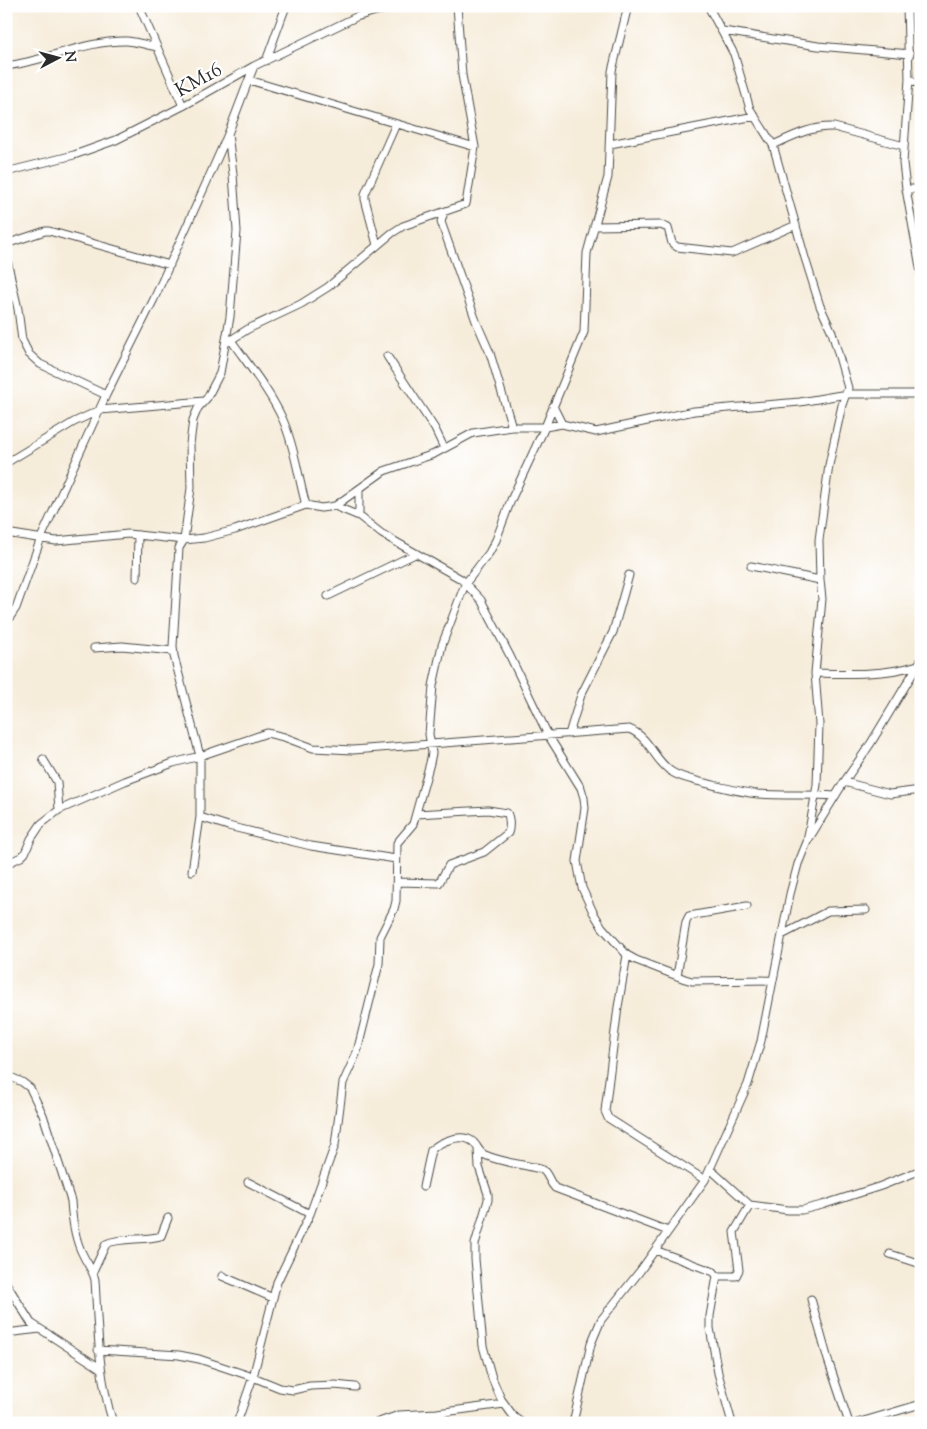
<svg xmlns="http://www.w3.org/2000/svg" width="927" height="1429" viewBox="0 0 927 1429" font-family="'Sorts Mill Goudy',serif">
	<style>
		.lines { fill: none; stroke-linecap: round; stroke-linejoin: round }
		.minor-casing { stroke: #494845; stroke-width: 9 }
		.minor { stroke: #fff; stroke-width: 7 }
		.labels { text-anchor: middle; stroke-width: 4.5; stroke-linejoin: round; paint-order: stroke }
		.street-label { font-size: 20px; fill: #2b2b2b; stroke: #fff }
	</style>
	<rect width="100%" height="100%" fill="#fff"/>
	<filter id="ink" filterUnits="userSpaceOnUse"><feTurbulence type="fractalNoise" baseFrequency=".02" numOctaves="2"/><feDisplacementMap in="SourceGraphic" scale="10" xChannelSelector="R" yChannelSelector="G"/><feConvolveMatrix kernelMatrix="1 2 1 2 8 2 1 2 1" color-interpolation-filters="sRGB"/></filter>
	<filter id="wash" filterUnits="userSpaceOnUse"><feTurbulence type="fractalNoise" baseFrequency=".0096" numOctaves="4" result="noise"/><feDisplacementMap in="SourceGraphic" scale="20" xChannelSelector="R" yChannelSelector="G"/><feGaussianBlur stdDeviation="1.12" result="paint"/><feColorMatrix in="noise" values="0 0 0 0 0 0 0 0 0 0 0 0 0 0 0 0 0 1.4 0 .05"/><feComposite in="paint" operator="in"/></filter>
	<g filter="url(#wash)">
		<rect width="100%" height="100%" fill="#f6ecda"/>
	</g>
	<g filter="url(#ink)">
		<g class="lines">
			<g class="minor-casing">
				<path id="minor" d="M139,6L183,106
					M708,6L734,54L750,109L773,145L805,258L820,306L832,332L848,388L842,405L829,465L819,540L820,580L822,599L815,673L819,724L817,785L807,842
					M907,6L909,79L903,163L906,189L921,273
					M723,31L818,46L910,54
					M266,61L286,6
					M6,66C47,61 86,40 127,41C137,42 147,45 157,47
					M909,79L921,85
					M249,80L475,147
					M610,144L755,116
					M773,145C793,136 811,126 834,127L904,146
					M6,172L74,155L116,140L183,106L254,66L356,17L376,11L402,6
					M906,189H921
					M444,212L441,222L476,321L490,353L512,427
					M594,226L661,225L668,228L672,243L677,247L732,253L796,225
					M6,244L45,231H49L170,265
					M377,245L365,199V194L396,124
					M6,256L18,309L22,340L29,354L40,364L106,395
					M231,340C249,366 270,391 283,420C295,447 298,477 306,505
					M226,343L248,329L301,304L328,287L392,233L403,226L466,204L475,147L462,75L457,6
					M387,356L435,429L444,448
					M553,406L562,424
					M6,463L74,422L100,410L204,401
					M359,490V516
					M335,506L359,516L382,534L461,579L481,600L509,654L548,735L581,788L584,798L585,808L577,861L582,888L593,912L602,927L627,955L636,960L685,979L692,981L773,980
					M6,533L56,541L128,534L184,540L204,538L235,530L306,505L321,508L335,506L384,471L434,454L473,433L512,427H545L562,424L596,432L694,411L800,402L847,394H921
					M751,566L820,580
					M137,578L138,535
					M328,596L415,554
					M6,623L16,608L41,538L106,395L154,299L209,177L228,134L254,66
					M94,648L122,646L173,651
					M815,673C849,674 886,675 918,665
					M569,734L581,695L613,632L629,575
					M43,759L57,782L59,810
					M844,782L890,794L921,790
					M200,817L228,826L311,846L396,859
					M6,864L21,857L25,853L31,839L41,824L59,810L125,781L173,763L200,756L267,733L284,737L313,748L353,750L629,729C650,737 654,761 672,772C681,778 694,780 705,783C722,787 740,792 758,794C784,796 810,794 835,796
					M192,871L200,817V756L174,656L173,646L179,548L184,540L191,488L190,444L193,420L198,408L207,398L220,373L230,317L237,231L233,174L228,134
					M397,882L439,883L449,865L484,852L508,833C510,828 510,818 507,813L488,810L416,814
					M782,935L828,911L866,910
					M627,955L618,1007L605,1111L608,1118L705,1180
					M677,976L686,922L689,916L747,906
					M6,1075L22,1082L30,1088L43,1115L71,1201C72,1218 75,1240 83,1255C87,1264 93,1270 95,1280C98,1328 98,1376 113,1423
					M478,1149L479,1167L488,1194V1200L475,1244V1259L483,1346L492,1378L501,1399L514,1417L522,1423
					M710,1169L750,1205L788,1210H802L822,1205L881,1186L921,1170
					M248,1182L310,1214
					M423,1187L431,1150C440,1142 460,1133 472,1141C477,1144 478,1152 485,1155C503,1163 524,1164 543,1170C549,1175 549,1182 555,1188L668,1231
					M655,1250L714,1272L717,1276L710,1316V1328L718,1373L732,1423
					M890,1254L921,1264
					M93,1272L106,1244C120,1237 144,1241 161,1236L168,1218
					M222,1276L273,1298
					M717,1276H736L739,1270L734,1232L750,1205
					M6,1283L31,1323L100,1368
					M811,1299L828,1360L849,1423
					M6,1333L40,1329
					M98,1350L179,1355L199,1359L253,1377L280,1388L293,1390L310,1386L335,1385L355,1387
					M237,1423L253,1377L277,1282L310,1214L335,1145L343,1083L357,1052L379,964L380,937L394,909L396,901L397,843L413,824L430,763L432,753L429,734L433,686L442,645L465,584L489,553L496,540L511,500L545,427L584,332L587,253L608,177L612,71L628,6
					M376,1423L399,1415L437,1413L504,1404
					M573,1423L591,1344L601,1320L640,1271L705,1180L748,1084L761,1041L790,894L798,864L807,842L844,782L871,743L921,660
					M857,1423L921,1404"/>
			</g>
			<use href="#minor" class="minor"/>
		</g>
	</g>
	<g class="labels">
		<g class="street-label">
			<text transform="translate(198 79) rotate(-29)" y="7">KM16</text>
		</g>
	</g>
	<rect width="927" height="1429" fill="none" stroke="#fff" stroke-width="25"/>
	<g transform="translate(58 58) rotate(84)" stroke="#ffffff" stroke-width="4" paint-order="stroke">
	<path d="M0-4L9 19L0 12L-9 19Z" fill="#2b2b2b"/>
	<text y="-8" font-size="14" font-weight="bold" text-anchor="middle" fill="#2b2b2b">N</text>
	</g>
</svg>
